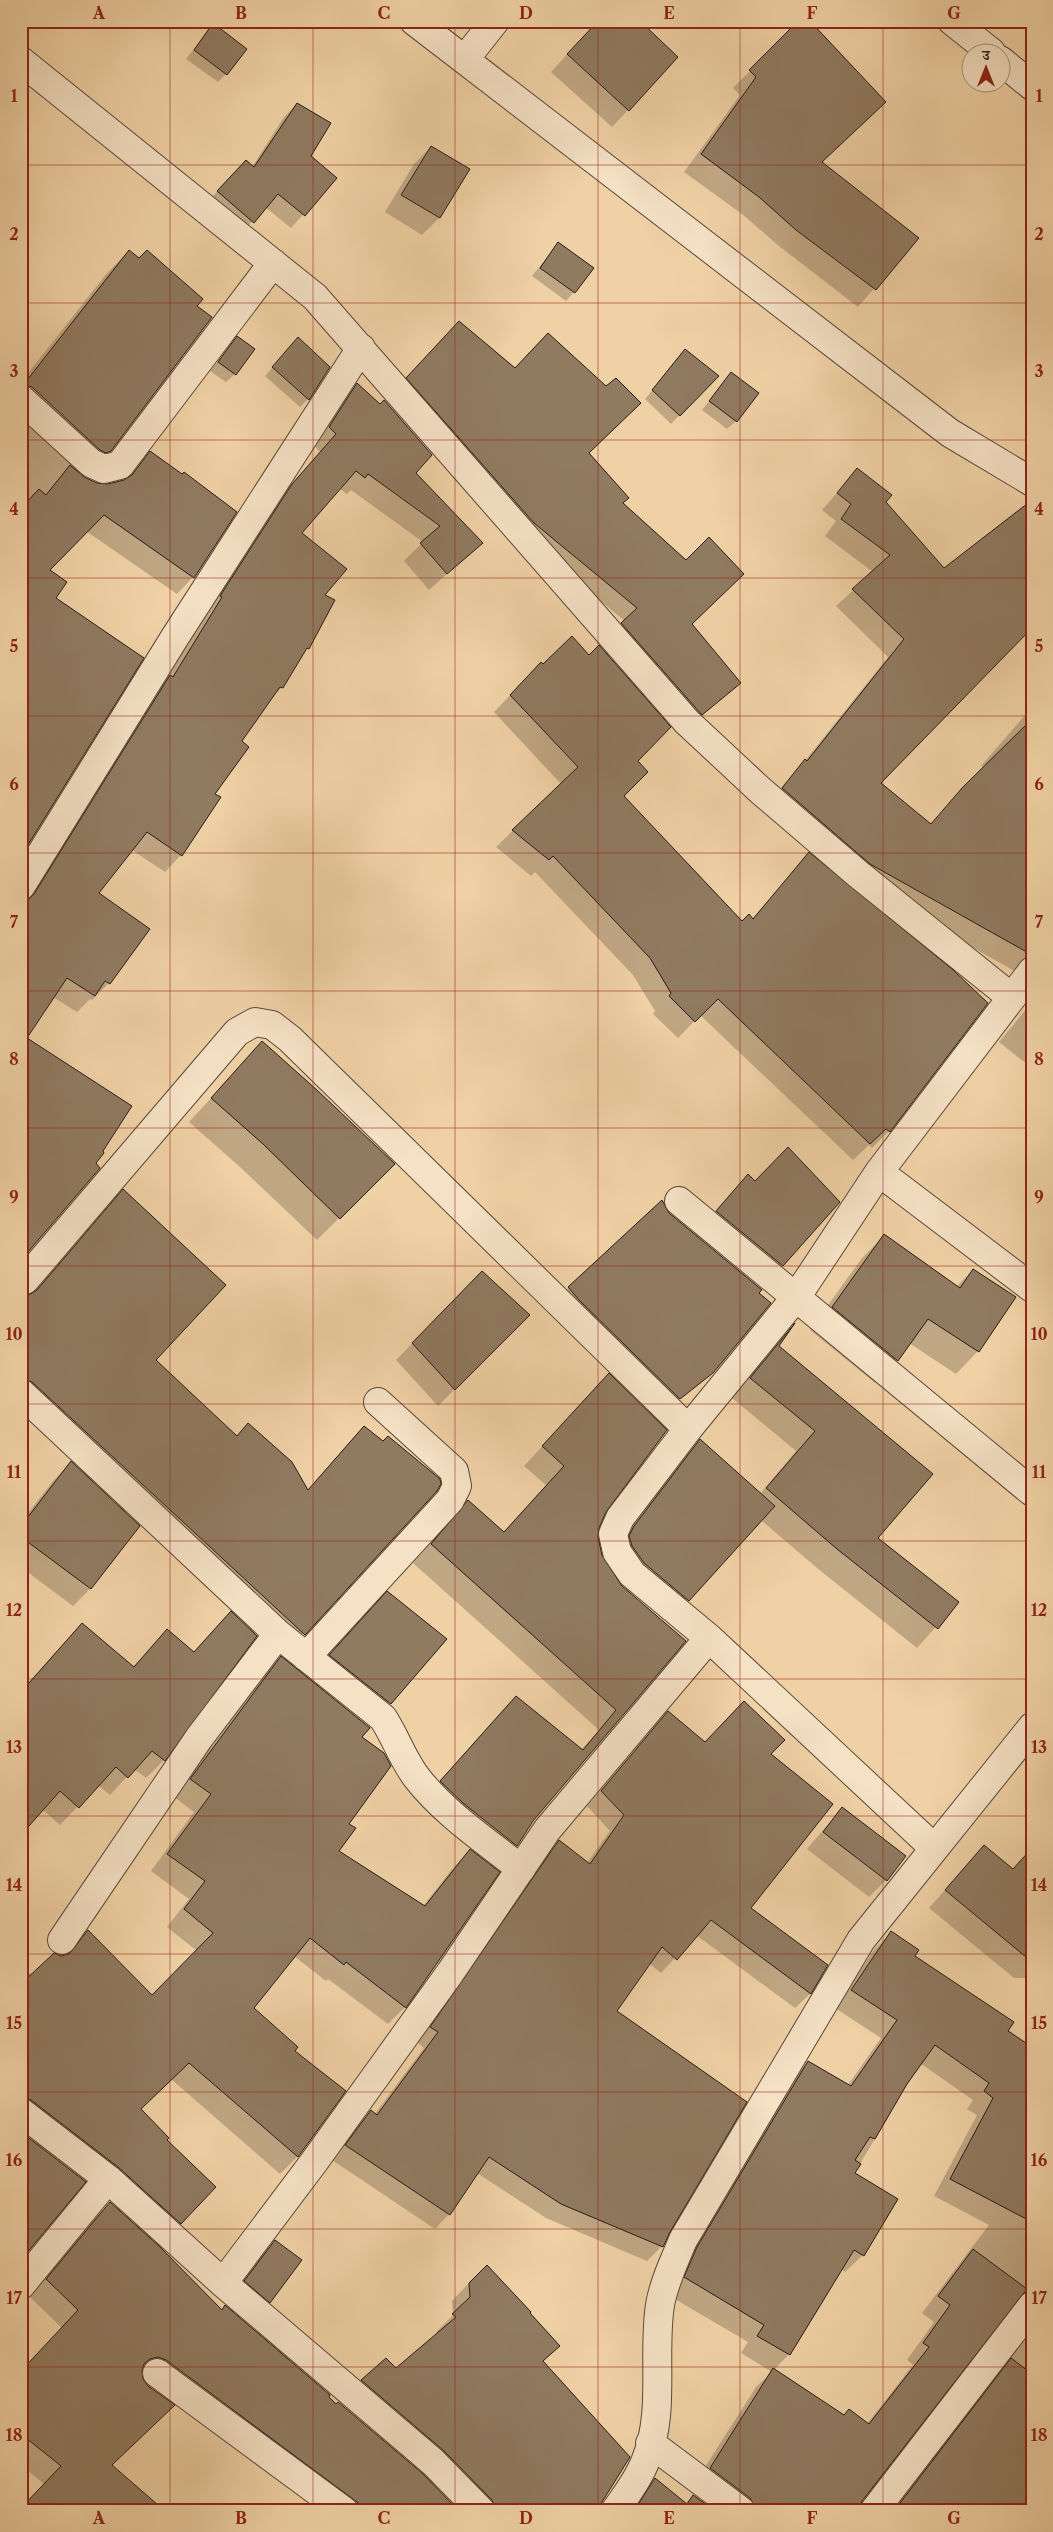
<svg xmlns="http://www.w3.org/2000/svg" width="1053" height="2532" viewBox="0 0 1053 2532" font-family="'Libre Caslon Text','Noto Serif Devanagari',serif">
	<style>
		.shadow { fill: #0003; fill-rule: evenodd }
		.building { fill: #907a60; stroke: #271c16 }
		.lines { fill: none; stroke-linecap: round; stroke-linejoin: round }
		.street-casing { stroke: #59493a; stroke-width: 30 }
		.street { stroke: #f5e1c4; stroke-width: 28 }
		.grid { fill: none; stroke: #8f2418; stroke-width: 1; stroke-opacity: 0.55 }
		.neatline { fill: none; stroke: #8f2418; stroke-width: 2 }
		.grid-label { font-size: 16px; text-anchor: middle; font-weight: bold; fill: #8f2418 }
	</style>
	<rect width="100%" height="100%" fill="#f0d1a5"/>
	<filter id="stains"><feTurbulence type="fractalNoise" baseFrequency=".004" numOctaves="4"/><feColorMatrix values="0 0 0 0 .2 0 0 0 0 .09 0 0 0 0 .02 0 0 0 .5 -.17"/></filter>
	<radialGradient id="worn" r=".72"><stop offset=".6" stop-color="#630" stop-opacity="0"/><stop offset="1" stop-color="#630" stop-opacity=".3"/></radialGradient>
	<path class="shadow" d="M598,21L628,110L612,127L551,72Z
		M800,21L821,162L917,238L858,307L779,246L742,214L684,172L740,95L733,88Z
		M213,25L226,74L218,82L186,59Z
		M297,104L310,156L336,178L291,228L265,207L240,235L205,205L233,174L252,167L284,117Z
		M431,147L468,169L439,218L422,235L385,212L414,164Z
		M558,244L574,292L566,301L532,276Z
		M129,251L110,450L87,473L83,474L78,472L83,478L97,484L107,485L124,481L150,453L193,577L177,594L86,531L48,570L54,599L21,855V382L107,273Z
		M446,335L587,453L621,504L686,562L690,624L739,683L689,727L610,637L625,621L521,536L395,391Z
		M237,338L235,374L226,382L210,371Z
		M290,348L329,367L308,399L300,407L265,376Z
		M685,351L717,376L671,424L645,399Z
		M731,374L736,421L727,429L702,410Z
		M357,385L414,473L481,543L429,590L404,561L423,542L351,490L347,494L339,488L300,533L323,596L308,648L301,654L282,687L270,699L240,742L181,855L165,872L132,850L97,893L148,929L109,983L92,1000L90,999L77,1012L53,997L25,1038L21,904L153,694L165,682L206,614L204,613L275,503L320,452L313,444L340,402Z
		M857,470L943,569L880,783L930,825L984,768L981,766L1032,707V981L853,880L766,805L804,762L888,657L836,606L873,572L825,536L836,521L822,510Z
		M524,681L636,761L623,796L742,923L752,919L809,854L889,1131L872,1148L869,1145L853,1160L700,1015L678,1038L653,1014L655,1011L633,975L535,872L531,876L496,847L561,784L494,712Z
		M1032,1002V1068L999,1042Z
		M262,1043L393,1164L317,1240L240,1167L189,1122Z
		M748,1176L755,1182L838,1202L765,1282L700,1229Z
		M123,1191L154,1360L236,1437L248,1424L307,1491L364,1427L436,1490L286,1652L21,1406V1300L33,1293Z
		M668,1214L713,1372L674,1402L676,1404L699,1386L662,1415L552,1305L569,1288Z
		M884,1236L956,1287L973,1270L978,1351L956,1374L909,1343L897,1360L875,1383L810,1330L862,1258Z
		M482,1272L528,1315L438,1406L396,1360Z
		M786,1333L778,1346L876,1539L958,1602L917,1648L817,1568L761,1520L667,1621L623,1585L617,1576L615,1577L621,1587L684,1641L532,1820L516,1845L498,1864L423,1801L516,1697L581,1750L599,1730L413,1563L468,1502L503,1533L546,1485L524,1466L609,1375L605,1511L597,1527L596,1537L601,1556L612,1573L609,1558L613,1549L679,1462L700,1441L760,1494L796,1451L732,1398Z
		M71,1463L138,1526L90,1589L73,1606L21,1567V1522L54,1480Z
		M371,1610L445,1639L373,1720L313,1673Z
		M82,1624L133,1667L167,1631L164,1760L146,1778L134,1769L110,1795L98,1785L60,1825L42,1809L21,1833V1691Z
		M281,1658L360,1737L348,1824L337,1851L423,1906L453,1868L470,1851L498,1872L405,2007L388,2024L328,1979L326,1981L294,1956L252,2008L293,2051L344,2091L297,2157L280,2174L171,2079L139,2110L165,2140L180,2223L163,2240L21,2123V1966L32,1975L65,1956L88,1932L152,1997L197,1951L167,1927L189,1899L151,1871L194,1812L174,1797L264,1675Z
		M668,1713L705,1743L770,1754L749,1909L826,1965L810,1994L795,2008L696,1935L661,1973L649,1963L616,2011L668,2231L662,2246L647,2261L546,2218L477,2173L449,2214L435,2229L332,2160L356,2127L371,2112L374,2115L424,2048L417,2042L544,1857L559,1842L587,1863L610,1831L587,1806Z
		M842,1808L886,1880L869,1897L807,1849Z
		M984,1846L1012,1870L1032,1848V1973L1026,1978H1014L929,1908Z
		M891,1933L914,1957L1032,2048V2511H891L1016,2307L1009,2308L861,2501L858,2511H725L693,2486L756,2387L772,2372L741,2353L748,2342L668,2295L680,2266L791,2079L808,2062L848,2085L881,2038L835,2008L874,1950ZM920,2063L973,2100L967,2109L977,2115L934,2196L989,2225L922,2313L934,2322L907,2360L913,2365L867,2424L844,2416L774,2370L789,2354L841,2269L845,2272L863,2255L854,2174Z
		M21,2133L26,2253L21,2257Z
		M110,2203L221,2311L225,2307L457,2511H330L149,2377L141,2374L142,2380L173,2406L44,2484L21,2465V2372L62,2328L30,2297L93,2220Z
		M275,2242L269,2302L252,2319L228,2298L258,2259Z
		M469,2283L528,2313L558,2346L542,2362L601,2502L598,2511H469L345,2398L386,2360L396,2370L438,2334L436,2332L453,2315L452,2301Z
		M655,2480L685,2504L693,2496L712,2511H629L638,2497Z"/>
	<path class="building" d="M598,21H640L678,57L629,111L567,54Z
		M798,21H810L886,102L822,162L919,238L876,290L796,230L759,197L701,154L756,77L749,70Z
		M213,23L247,49L227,75L194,50Z
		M297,103L331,123L311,156L337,178L305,216L278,194L254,223L217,191L246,160L254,167Z
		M431,146L470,169L440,218L401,195Z
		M558,242L594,268L575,293L540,268Z
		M129,250L139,258L147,250L203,299L197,306L212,317L111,451L106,453L100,450L32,387L24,384Z
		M459,321L515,368L548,333L606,386L616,378L641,403L589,453L629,498L623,503L686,560L709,537L744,574L692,624L741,683L702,715L621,623L637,608L534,523L406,378Z
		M237,336L255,349L236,375L218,362Z
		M298,337L330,367L309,400L272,367Z
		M685,349L719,376L680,416L652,390Z
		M731,372L759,393L737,422L709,401Z
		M357,383L380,404L384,400L432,455L416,473L483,543L447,574L420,543L440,526L368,474L365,478L356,471L302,533L347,569L325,595L335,600L309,649L307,648L283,688L280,687L242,741L249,747L215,794L221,797L182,856L147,832L99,893L150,929L110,984L105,981L95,996L67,978L27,1038L132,1106L103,1151L104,1153L96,1163L100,1168L21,1260V902L29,899L34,894L170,675L173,677L222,597L220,596L292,484L336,434L329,427Z
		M150,451L182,474L184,472L237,512L194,578L104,515L50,570L67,582L56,598L144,658L21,856V508L39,489L46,495L70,465L84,477L97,483L108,484L124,480L132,475Z
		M857,468L892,495L886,502L944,568L1032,500V628L881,783L931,824L962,788L1032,719V955L870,864L782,788L805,759L807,761L904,639L852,589L890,555L841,519L851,504L837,493Z
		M572,636L589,655L599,645L671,727L638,761L648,772L624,796L742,921L749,914L753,919L809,852L952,969L988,1003L890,1132L886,1129L870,1144L718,999L695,1022L669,996L671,993L650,958L553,856L549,860L512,830L578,767L510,695L541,662L543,664Z
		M262,1041L317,1090L395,1164L340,1219L263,1144L211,1098Z
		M788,1147L840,1202L783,1266L716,1211L748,1174L755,1181Z
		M123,1189L226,1285L156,1360L237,1436L248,1423L292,1462L308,1490L364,1426L383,1441L388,1436L440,1479L441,1484L437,1491L305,1635L32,1382L21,1378V1296L29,1295L37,1290Z
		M662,1200L669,1213L762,1290L759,1293L771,1303L713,1373L680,1399L579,1300L568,1287Z
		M884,1234L960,1288L973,1269L1016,1297L979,1352L928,1319L898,1361L832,1307Z
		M482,1271L530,1315L455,1390L412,1343Z
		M795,1323L779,1346L933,1474L878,1538L959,1602L938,1629L837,1549L766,1488L815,1431L750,1378Z
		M609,1373L667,1430L606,1512L599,1528L598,1537L602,1555L622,1586L686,1641L533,1821L517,1846L463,1803L440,1781L516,1696L583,1750L616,1710L431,1544L468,1500L504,1532L564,1466L542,1446Z
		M700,1439L775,1506L689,1601L644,1563L632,1546L629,1536L634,1526Z
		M71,1461L140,1526L91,1589L21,1537V1526Z
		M387,1591L447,1639L391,1704L329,1655Z
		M231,1611L257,1636L165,1761L152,1751L128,1778L116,1767L79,1808L60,1791L21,1835V1692L82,1623L134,1667L167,1629L194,1652Z
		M281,1656L370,1728L362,1737L384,1753L391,1766L349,1824L356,1828L339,1851L425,1906L470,1849L500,1872L406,2008L346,1962L344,1965L310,1938L254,2008L298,2047L295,2051L346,2091L298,2157L189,2063L141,2109L169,2138L167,2140L216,2187L181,2224L118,2167L31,2100L21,2097V1984L54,1953L61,1956L69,1954L88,1930L152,1995L213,1933L184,1909L205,1881L167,1854L211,1794L190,1779Z
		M744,1701L785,1740L771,1754L833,1804L751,1908L828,1965L811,1994L711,1920L677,1960L662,1947L617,2011L747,2102L670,2232L663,2247L561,2204L489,2157L450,2215L345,2145L371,2110L377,2115L438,2032L430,2027L559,1840L590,1864L624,1815L601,1791L668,1711L705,1742Z
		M842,1807L906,1856L887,1881L823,1832Z
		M984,1845L1013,1869L1032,1848V1962L945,1890Z
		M891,1931L919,1950L915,1956L1014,2022L1008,2031L1032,2047V2222L950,2179L993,2098L984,2091L989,2083L935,2045L907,2084L875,2139L870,2137L855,2160L861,2164L855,2173L898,2199L864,2256L854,2250L790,2355L757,2336L764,2325L684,2277L697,2247L808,2061L851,2086L897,2020L851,1990Z
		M21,2132L86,2182L26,2254L21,2249Z
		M110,2202L159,2246L222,2310L225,2305L330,2395L329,2397L336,2404L338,2402L422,2473L459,2511H369L166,2360L158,2357L150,2359L144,2364L142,2371L143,2379L148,2386L175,2405L112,2465L165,2511H21V2508L61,2466L21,2434V2371L78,2310L46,2279Z
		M275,2240L302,2260L270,2303L244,2281Z
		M973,2249L1027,2289L862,2501L859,2511H756L750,2498L710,2468L773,2368L844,2415L849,2409L869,2424L929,2347L923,2343L950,2305L938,2296Z
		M487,2265L531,2312L530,2313L560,2346L543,2361L630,2457L602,2502L600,2511H496L492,2500L444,2451L361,2380L386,2358L396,2368L456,2317L452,2314L470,2297L469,2283Z
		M1011,2358L1032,2374V2511H894Z
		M655,2478L687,2504L693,2495L715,2511H634Z"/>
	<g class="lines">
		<g class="street-casing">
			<path id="street" d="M414,21L950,433L1032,482
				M952,21L991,52
				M465,59L495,21
				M1000,60L1032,86
				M21,61L315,297L687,722L761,791L858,874L1011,997
				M21,399L91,463L104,469L120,465L273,263
				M21,886L175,637L361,348
				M879,1172L1032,1288
				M679,1201L1032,1492
				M21,1281L25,1280L237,1032L255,1022L272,1025L290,1039L688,1429
				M21,1393L278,1634L383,1718C396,1738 403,1760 417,1778C445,1814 486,1841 521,1869
				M306,1657L450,1500L457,1486L454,1471L378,1402
				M934,1848L709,1638L632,1574L617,1552L613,1534L620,1518L688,1429L797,1296L879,1172L1032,971
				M62,1940L199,1738L278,1634
				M21,2112L108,2179L223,2283L433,2462L481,2511
				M223,2283L314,2162L450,1973L547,1830L709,1638
				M21,2285L108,2179
				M157,2373L344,2511
				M650,2443L741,2511
				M615,2511C626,2495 638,2480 645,2462C666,2413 652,2356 660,2305C664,2282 674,2262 683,2240L861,1940L1032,1727
				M874,2511L1032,2306"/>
		</g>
		<use href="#street" class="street"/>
	</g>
	<path class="grid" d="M170,21V2511M313,21V2511M455,21V2511M598,21V2511M740,21V2511M883,21V2511M21,165H1032M21,303H1032M21,440H1032M21,578H1032M21,716H1032M21,853H1032M21,991H1032M21,1128H1032M21,1266H1032M21,1404H1032M21,1541H1032M21,1679H1032M21,1816H1032M21,1954H1032M21,2092H1032M21,2229H1032M21,2367H1032"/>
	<rect width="1053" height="2532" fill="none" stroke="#f0d1a5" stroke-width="55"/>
	<g transform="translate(986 68)"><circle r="24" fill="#f5e1c4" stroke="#a3927e"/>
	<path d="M0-4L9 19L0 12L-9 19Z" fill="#8f2418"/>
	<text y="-8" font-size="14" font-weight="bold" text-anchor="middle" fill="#271c16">उ</text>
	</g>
	<rect x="28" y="28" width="998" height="2476" class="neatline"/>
	<g class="grid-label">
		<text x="99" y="19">A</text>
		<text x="241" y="19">B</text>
		<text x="384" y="19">C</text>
		<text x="526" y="19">D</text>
		<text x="669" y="19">E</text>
		<text x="812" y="19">F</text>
		<text x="954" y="19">G</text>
		<text x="14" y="102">1</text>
		<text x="1039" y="102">1</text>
		<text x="14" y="240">2</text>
		<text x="1039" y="240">2</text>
		<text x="14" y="377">3</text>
		<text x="1039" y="377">3</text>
		<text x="14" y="515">4</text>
		<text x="1039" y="515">4</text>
		<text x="14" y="652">5</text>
		<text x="1039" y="652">5</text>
		<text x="14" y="790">6</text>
		<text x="1039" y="790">6</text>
		<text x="14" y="928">7</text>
		<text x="1039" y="928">7</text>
		<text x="14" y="1065">8</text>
		<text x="1039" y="1065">8</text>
		<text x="14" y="1203">9</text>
		<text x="1039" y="1203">9</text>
		<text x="14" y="1340">10</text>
		<text x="1039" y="1340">10</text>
		<text x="14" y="1478">11</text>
		<text x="1039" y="1478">11</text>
		<text x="14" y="1616">12</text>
		<text x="1039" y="1616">12</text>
		<text x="14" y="1753">13</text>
		<text x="1039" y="1753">13</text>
		<text x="14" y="1891">14</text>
		<text x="1039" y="1891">14</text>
		<text x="14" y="2029">15</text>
		<text x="1039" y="2029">15</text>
		<text x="14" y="2166">16</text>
		<text x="1039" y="2166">16</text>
		<text x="14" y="2304">17</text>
		<text x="1039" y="2304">17</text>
		<text x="14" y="2441">18</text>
		<text x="1039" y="2441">18</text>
		<text x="99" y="2524">A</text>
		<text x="241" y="2524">B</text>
		<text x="384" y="2524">C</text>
		<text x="526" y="2524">D</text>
		<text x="669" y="2524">E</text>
		<text x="812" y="2524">F</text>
		<text x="954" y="2524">G</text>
	</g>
	<rect width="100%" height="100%" filter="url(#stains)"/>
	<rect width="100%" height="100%" fill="url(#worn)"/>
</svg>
